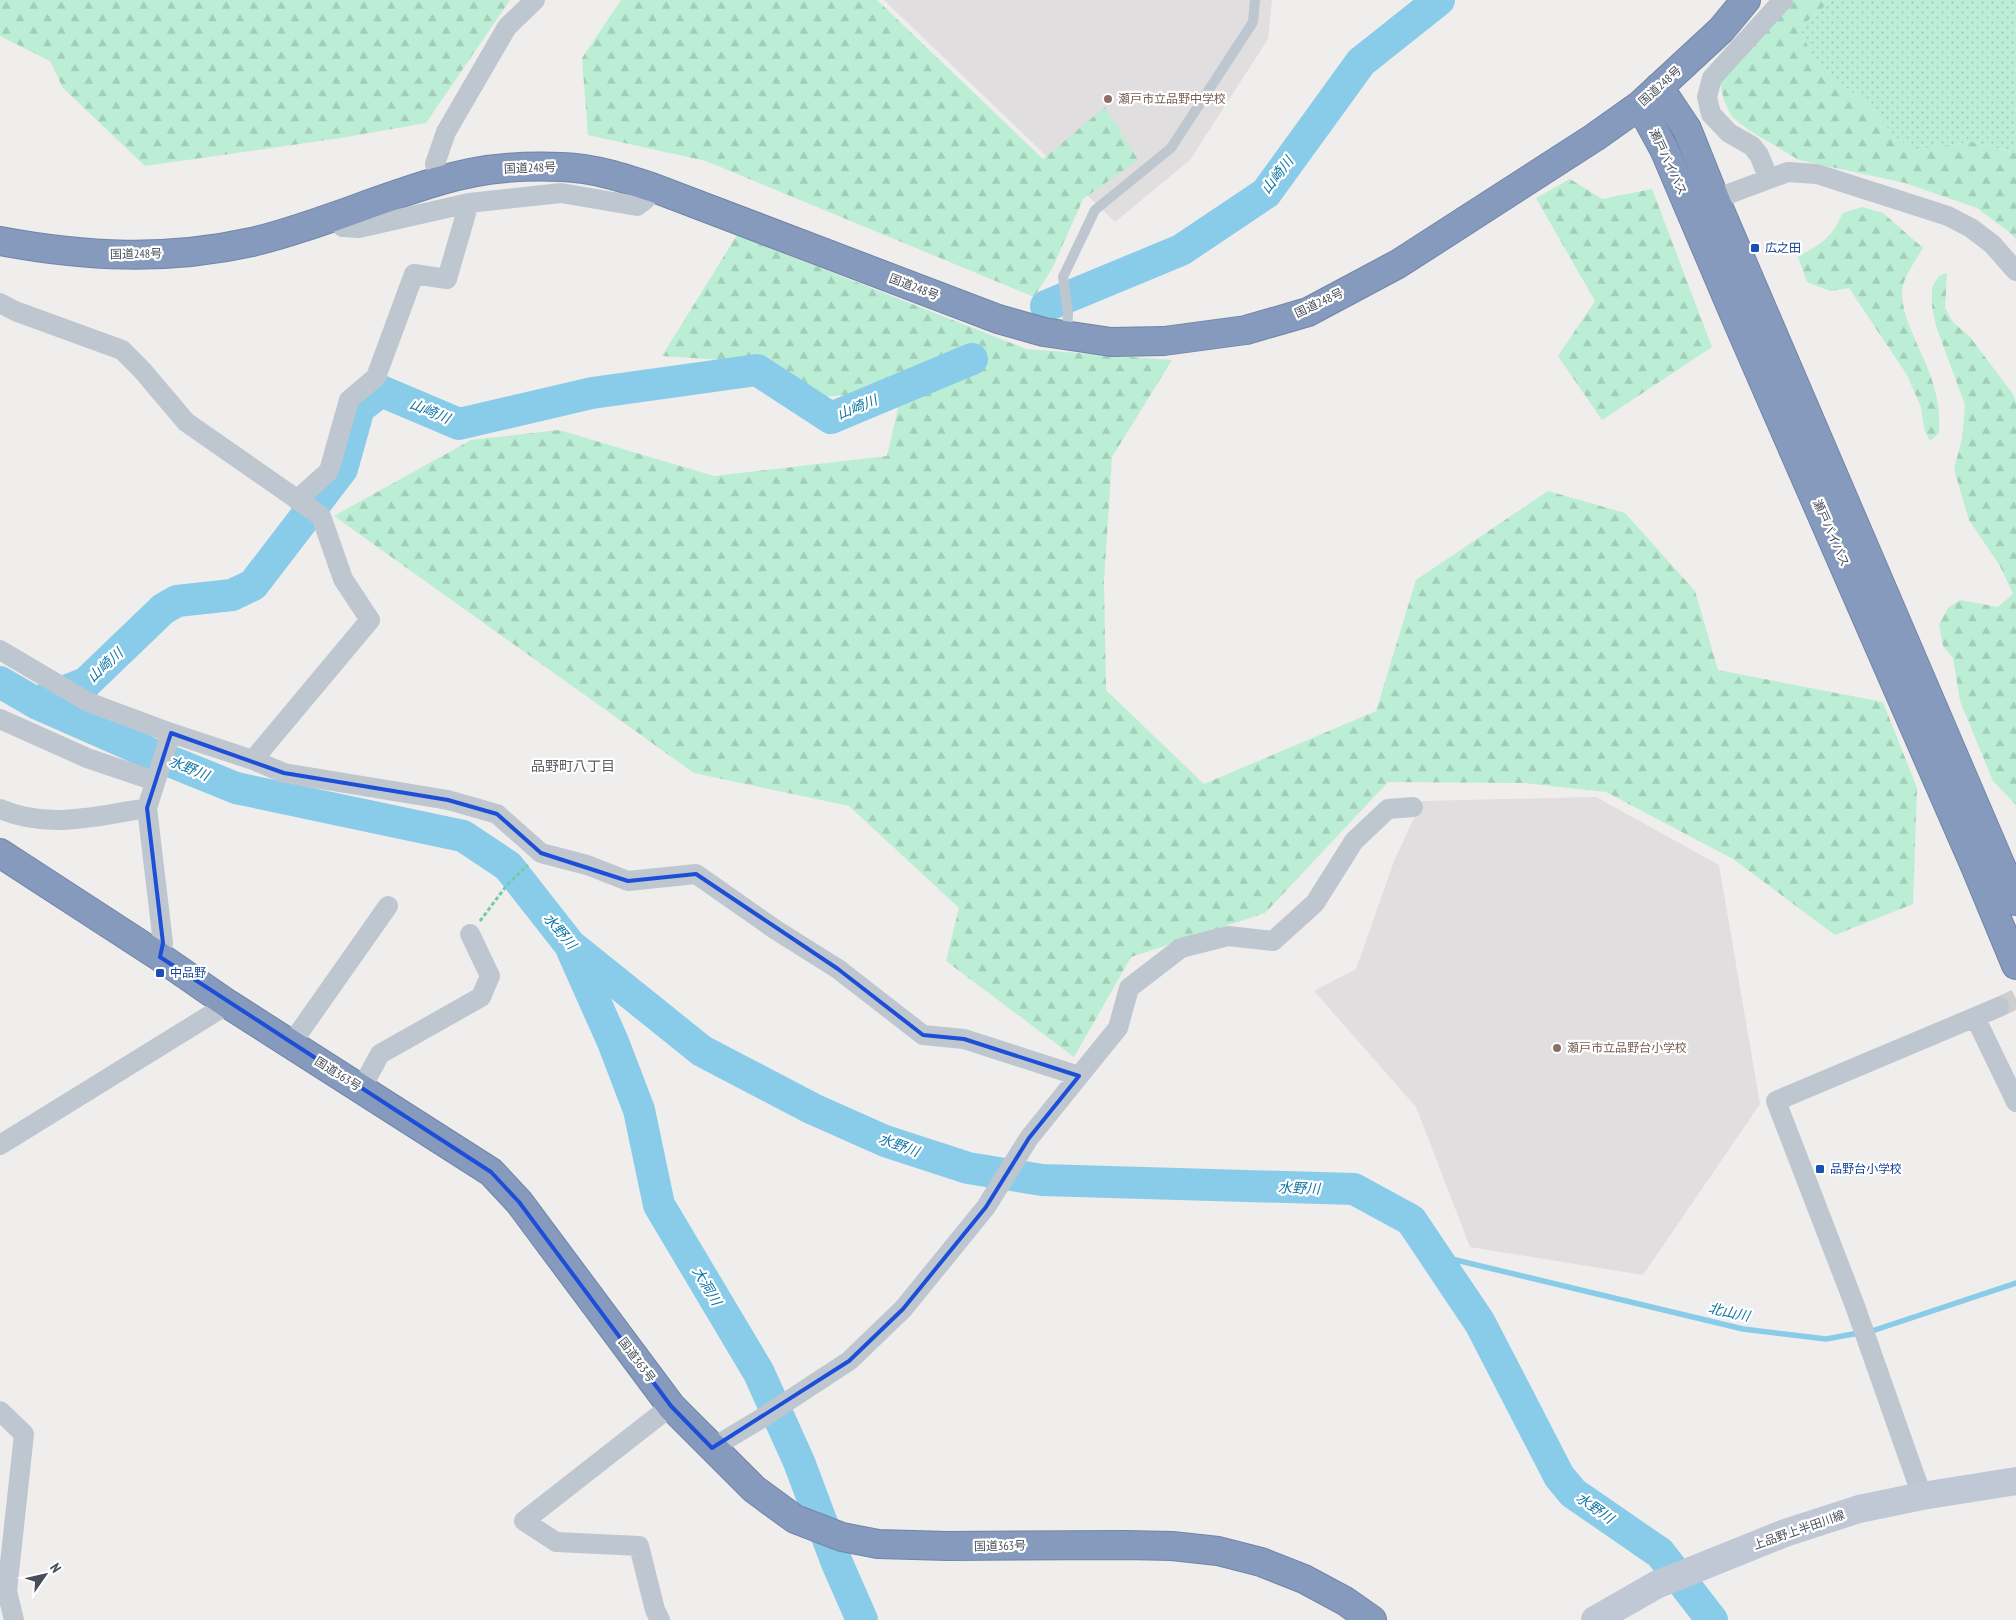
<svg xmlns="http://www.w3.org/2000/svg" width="2016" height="1620" viewBox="0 0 2016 1620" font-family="'PT Sans Narrow','Noto Sans JP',sans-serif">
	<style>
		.education { fill: #e1dedf }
		.green { fill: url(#green-dots) }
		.forest { fill: url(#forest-firs) }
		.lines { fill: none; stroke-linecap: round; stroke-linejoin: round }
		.stream { stroke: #89ccea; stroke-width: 5.5 }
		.river { stroke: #89ccea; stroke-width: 32 }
		.street-tunnel { stroke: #cecdd0; stroke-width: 20; stroke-dasharray: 20 10; stroke-linecap: butt }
		.highway-casing { stroke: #7085a8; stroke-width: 30 }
		.path { stroke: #74cba9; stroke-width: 3; stroke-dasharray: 4 2.5; stroke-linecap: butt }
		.lane { stroke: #bec6cf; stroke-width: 10 }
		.street { stroke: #bec6cf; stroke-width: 20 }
		.secondary { stroke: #c0c8d6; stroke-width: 28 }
		.highway { stroke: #859abc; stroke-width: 28 }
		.marked { fill: none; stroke: #1d4ed8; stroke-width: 4; stroke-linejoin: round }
		.education-dot { fill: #8d6e63; stroke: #fff; stroke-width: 2 }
		.transit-dot { fill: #1a4fb4; stroke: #fff; stroke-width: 2 }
		.labels { text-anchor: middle; stroke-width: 4.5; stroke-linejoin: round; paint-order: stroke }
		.street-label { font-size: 12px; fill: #464e5a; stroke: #fff }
		.education-label { font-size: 12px; fill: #785e54; stroke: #fff; text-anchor: start }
		.transit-label { font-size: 12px; fill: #164399; stroke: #fff; text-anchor: start }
		.water-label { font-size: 14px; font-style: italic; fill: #0e75a5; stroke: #fff }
		.neighbourhood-label { font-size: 14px; fill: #5a5d62; stroke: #fff }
	</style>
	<defs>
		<pattern id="green-dots" width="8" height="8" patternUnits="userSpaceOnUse" patternTransform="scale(1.25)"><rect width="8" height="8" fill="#bbeed4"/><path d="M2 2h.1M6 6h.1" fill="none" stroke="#a2ceb8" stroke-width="1.8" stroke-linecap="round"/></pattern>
		<pattern id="forest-firs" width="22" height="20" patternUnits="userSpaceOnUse" patternTransform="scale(1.25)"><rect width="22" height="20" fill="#bbeed4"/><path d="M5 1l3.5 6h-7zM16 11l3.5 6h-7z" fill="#a2ceb8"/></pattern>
	</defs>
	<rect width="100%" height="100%" fill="#f0eded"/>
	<path class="education" d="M884,0H1272L1268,39L1190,160L1115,222Z
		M1596,797L1719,865L1760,1104L1643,1275L1470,1247L1416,1107L1314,991L1356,969L1394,861L1422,801Z"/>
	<path class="green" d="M1832,0H2016V153L1971,142L1914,150L1894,136L1870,106L1847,89L1830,74L1811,53L1801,31L1804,24Z"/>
	<path class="forest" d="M0,0H510L426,123L341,138L145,166L63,88L50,61L0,36Z
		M621,0H877L1043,159L1105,107L1138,160L1083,199L1052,269L1034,297L706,161L588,135L582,58Z
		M1789,0H1832L1804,24L1801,31L1811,53L1830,74L1847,89L1870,106L1894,136L1914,150L1971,142L2016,153V239L2009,232L1977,208L1905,183L1799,160L1750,131L1732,117L1724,101L1720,82Z
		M1570,179L1602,199L1652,189L1712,347L1602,420L1558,356L1595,301L1536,198Z
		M1862,207L1883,213L1923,248C1917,258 1906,274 1903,285C1897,310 1920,347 1928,369C1937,393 1940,409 1939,433L1930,441L1924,428L1921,407L1907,375L1849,288L1831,291L1807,282L1798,257C1822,243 1831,239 1843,213Z
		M737,235L1026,349L1172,360L1112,457L1104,581L1106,690L1204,784L1376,711L1416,580L1548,491L1625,513L1695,591L1718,670L1883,702L1917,788L1913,904L1835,935L1733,859L1606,792L1524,783L1388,782L1265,913L1131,957L1074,1057L946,961L959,908L849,806L694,773L334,516L471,440L559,430L714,476L887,456L902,391L819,397L752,362L662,356Z
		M1947,273L1945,308L1953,322L1970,337L2013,394L2016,402V805L1993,781L1960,701L1953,658L1943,646L1939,625L1948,608L1960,600L1998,607L2013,594L2000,566L1969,520L1954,469L1962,439L1965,405L1936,326L1932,307V288L1939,276Z"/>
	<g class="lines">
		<path class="stream" d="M1435,1255L1743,1329L1826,1339L1875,1330L2016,1283"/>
		<path class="river" d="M1046,306L1181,250L1266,193L1361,62L1439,0
			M0,682L36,703L147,752L236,788L463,836L508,866L570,945L702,1051L813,1109L885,1141L968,1168L1042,1180L1354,1189L1411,1220L1480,1323L1559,1476L1573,1493L1660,1553L1712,1620
			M38,702L86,683L163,609L177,601L232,595L253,585L342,469L359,408L381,391L459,424L592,393L757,370L831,418L972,359
			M572,950L613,1042L639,1110L659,1205L759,1373L799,1462L837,1563L862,1620"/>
		<path class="street-tunnel" d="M1999,1007L2016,999"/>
		<g class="highway-casing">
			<path id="highway" d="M1659,87L1687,129L1715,199L2016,901
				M1640,105L1664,149L1738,323L1975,866L2016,965
				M0,241C85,257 166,261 252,242C315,227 376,199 439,181C477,169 522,165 562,167C594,168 624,178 654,188L998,319L1044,332L1111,342L1164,341L1246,330L1308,312L1398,264L1595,137L1640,105L1721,30L1746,0
				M0,853L160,957L228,1004L491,1172L519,1202L671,1406L754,1489L795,1519L842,1537L878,1544L948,1546L1125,1545L1172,1546L1218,1551L1261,1562L1304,1579L1345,1601L1372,1620"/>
		</g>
		<path class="path" d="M480,921L507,885L528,865"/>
		<path class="lane" d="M1067,333L1068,313L1063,277L1095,210L1171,148L1253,22L1255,0"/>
		<path class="street" d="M1769,179L1759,155L1752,146L1729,133L1711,114L1707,97L1712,78L1783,0
			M440,180L435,164L446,132L507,27L535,0
			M1715,199L1788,172L1817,174L1948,216L1971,228L1992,244L2016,271
			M335,216L343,227L359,228L469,203L561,193L637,206L645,200L654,188
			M0,303L15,311L122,350L142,370L186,422L321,516L343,579L370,620L253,760
			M297,500L329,471L349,400L376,377L414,274L447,279L469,203
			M0,650L88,702L171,733L253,760L284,773L448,800L497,814L541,853L587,865L628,881L696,874L776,930L838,969L923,1035L964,1039L1079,1076L1029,1138L986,1207L903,1309L849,1361L762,1418L712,1448
			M0,719L87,758L155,781
			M0,809C47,830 99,816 147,808
			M160,957L163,943L147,808L171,733
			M1975,1017L2016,1102
			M291,1044L388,906
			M1079,1076L1118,1028L1129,988L1181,948L1228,936L1273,941L1315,903L1354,841L1388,809L1413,807
			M361,1089L380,1054L481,997L490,976L470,934
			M0,1145L228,1004
			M0,1411L24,1434L7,1591L14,1620
			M1922,1496L1855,1306L1776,1101L1999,1007
			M660,1620L655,1610L639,1546L556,1542L524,1521L671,1406"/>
		<path class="secondary" d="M1595,1620L1656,1585L1785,1533L1859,1509L1922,1496L2016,1481"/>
		<use href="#highway" class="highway"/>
	</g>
	<path class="marked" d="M171,733L284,773L448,800L497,814L541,853L628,881L696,874L838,969L923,1035L964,1039L1079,1076L1029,1138L986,1207L903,1309L849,1361L712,1448L671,1406L519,1202L491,1172L160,957L163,943L147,808Z"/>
	<g class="education-dot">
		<circle cx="1108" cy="99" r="5"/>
		<circle cx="1557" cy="1048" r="5"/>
	</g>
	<g class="transit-dot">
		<rect x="1750" y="243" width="10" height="10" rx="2.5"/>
		<rect x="155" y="968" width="10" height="10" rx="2.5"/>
		<rect x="1815" y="1164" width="10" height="10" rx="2.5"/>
	</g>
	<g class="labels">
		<g class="street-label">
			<text transform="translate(1660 86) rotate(-42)" y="4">国道248号</text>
			<text transform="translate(1668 162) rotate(65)" y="4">瀬戸バイパス</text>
			<text transform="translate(530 168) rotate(-2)" y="4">国道248号</text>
			<text transform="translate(136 254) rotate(-1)" y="4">国道248号</text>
			<text transform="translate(914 287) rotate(21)" y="4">国道248号</text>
			<text transform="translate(1319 303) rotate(-25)" y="4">国道248号</text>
			<text transform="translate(1831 533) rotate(66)" y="4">瀬戸バイパス</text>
			<text transform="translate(338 1074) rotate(32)" y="4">国道363号</text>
			<text transform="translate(637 1360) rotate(53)" y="4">国道363号</text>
			<text transform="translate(1799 1530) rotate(-19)" y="4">上品野上半田川線</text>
			<text transform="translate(1000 1546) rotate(-1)" y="4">国道363号</text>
		</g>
		<g class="education-label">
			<text x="1118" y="103">瀬戸市立品野中学校</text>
			<text x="1567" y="1052">瀬戸市立品野台小学校</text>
		</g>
		<g class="transit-label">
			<text x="1765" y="252">広之田</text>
			<text x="170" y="977">中品野</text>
			<text x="1830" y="1173">品野台小学校</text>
		</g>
		<g class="water-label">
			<text transform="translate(1277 175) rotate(-52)" y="5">山崎川</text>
			<text transform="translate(857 407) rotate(-22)" y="5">山崎川</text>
			<text transform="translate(430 411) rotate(23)" y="5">山崎川</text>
			<text transform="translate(105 665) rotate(-43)" y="5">山崎川</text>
			<text transform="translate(189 768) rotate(23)" y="5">水野川</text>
			<text transform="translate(560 931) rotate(50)" y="5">水野川</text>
			<text transform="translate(899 1145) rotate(20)" y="5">水野川</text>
			<text transform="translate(1299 1188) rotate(2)" y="5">水野川</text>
			<text transform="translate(707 1286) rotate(59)" y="5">大洞川</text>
			<text transform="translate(1729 1312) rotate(12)" y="5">北山川</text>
			<text transform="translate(1595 1508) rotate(35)" y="5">水野川</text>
		</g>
		<g class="neighbourhood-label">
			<text x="573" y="771">品野町八丁目</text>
		</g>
	</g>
	<g transform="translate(45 1575) rotate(56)" stroke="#ffffff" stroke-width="4" paint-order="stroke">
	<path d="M0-4L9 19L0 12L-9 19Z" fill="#464e5a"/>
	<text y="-8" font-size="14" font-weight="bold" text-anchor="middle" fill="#464e5a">N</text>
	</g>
</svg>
